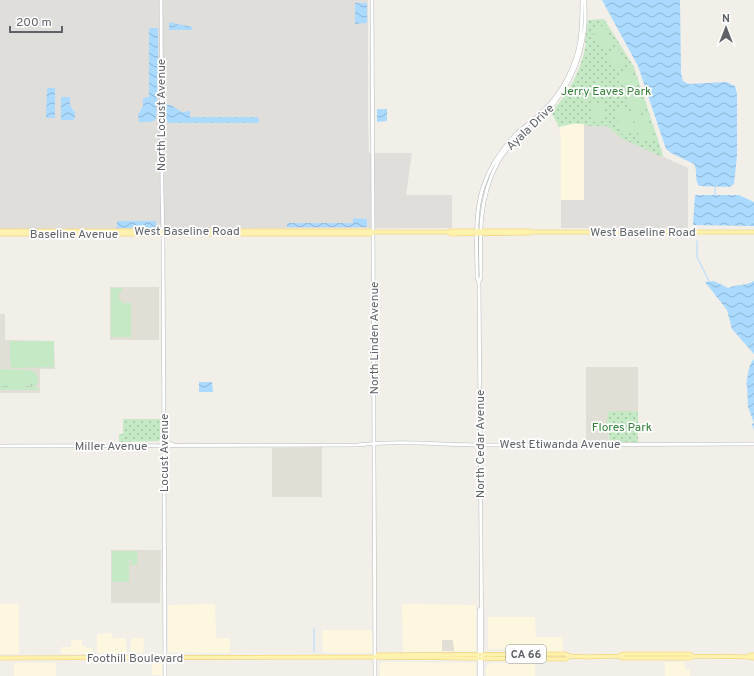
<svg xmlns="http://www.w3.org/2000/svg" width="754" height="676" viewBox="0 0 754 676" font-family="Overpass,sans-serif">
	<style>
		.commercial { fill: #fef7e0 }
		.industrial { fill: #e0deda }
		.education { fill: #e1ded6 }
		.grass { fill: url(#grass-tufts) }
		.park { fill: url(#park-dots) }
		.pitch { fill: #c5e8c5 }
		.water { fill: url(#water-waves) }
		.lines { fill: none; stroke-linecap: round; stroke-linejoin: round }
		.stream { stroke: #aadaff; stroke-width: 1 }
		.secondary-casing { stroke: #b6babf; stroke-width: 4 }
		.primary-casing { stroke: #f2c960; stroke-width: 4.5 }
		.secondary { stroke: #fff; stroke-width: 3 }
		.primary { stroke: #fff2af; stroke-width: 3.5 }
		.labels { text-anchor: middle; stroke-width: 3.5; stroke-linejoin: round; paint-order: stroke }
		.shield { fill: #fff; stroke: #8f9295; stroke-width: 1 }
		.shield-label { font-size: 11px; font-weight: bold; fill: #5f6368 }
		.park-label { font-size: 12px; fill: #348238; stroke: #fff }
		.street-label { font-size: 12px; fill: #5f6368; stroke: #fff }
	</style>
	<defs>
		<pattern id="grass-tufts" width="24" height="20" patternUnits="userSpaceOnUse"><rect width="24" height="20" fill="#c5e8c5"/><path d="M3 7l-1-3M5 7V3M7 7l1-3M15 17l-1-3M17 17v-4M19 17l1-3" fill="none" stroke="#a3c0a4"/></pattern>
		<pattern id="park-dots" width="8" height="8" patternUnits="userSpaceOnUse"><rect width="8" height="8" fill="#c5e8c5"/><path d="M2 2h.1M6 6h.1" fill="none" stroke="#a3c0a4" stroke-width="1.8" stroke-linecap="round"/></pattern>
		<pattern id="water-waves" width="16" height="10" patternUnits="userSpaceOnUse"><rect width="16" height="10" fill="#aadaff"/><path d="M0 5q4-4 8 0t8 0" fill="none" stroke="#8eb4d2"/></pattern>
	</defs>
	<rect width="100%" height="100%" fill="#f1efe8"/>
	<path class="commercial" d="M569,124H584V201L561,200V137L559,128Z
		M0,604H19V654H0Z
		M215,604L216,638H230V653L169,652H168V605Z
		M402,604L476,605V651L403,652Z
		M488,617H535L536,637H563V652H538L536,649H488Z
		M322,630H372L373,652L371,653H351L323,652Z
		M112,633V638H126V653L124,654H112L111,653H98L97,652V634Z
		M131,638H144L143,653H131Z
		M71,640H82V646H86V648H93V654H62L61,653V647H71Z
		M152,661L162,662V675H152Z
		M384,662L476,663V676H380V664Z
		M510,662H535V676H486V667L491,663H509Z
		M665,662H685V669L690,670V676H665Z
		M14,663H56V676H14Z"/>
	<path class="industrial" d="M0,0H368V118L369,153H412L406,195H452V228L0,229Z
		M584,124L587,126H607L621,138L688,168V228H561V200H584Z"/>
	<path class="education" d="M110,287H159V340H110Z
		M0,314H5V340L54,341L55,369H40V393H0Z
		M586,367H638V411H610L607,426L609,442H586Z
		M322,447V497H272V448Z
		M111,550H161L160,603H111Z
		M442,640H453L454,651H442Z"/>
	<path class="grass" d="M1,371H29L34,373L35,375C40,389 27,388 17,388C12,388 6,388 1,388H0V372Z"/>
	<path class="park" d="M604,19L634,67L663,155L662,157L621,138L607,126H587C580,121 568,125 559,127L552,114V111C570,92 581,70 586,44L585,41L588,20Z
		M610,411H638V442H609C609,437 609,431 606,427L607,426L608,413Z
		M123,419H161L160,440L158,441L119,442V434H123Z"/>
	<path class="pitch" d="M604,25L614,43L603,50L593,32Z
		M617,48L626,61L616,68L607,54Z
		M631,69L636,84L624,88L619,73Z
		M638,87L646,112L633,116L624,91Z
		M604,104V121L591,122V105Z
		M628,107L635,131L622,135L614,111Z
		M646,114L654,138L641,142L633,118Z
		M111,288H122V292H119V300H122V303H131V337H111Z
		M10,341H54V367L12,368L10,366Z
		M2,369L31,370C40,374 40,380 35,388H39V390H0V388C5,388 11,388 16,388C26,388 40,390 35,375L31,372H0V370Z
		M1,373H30V386H1Z
		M112,551H138L137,565H130L131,561L132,560H129V582H112Z"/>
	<path class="water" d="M602,0H680L681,73L683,81L688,84L726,82L735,86L737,94V156L734,184L730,187L699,186C694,179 698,171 694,164L671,153L666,149L638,66Z
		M355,3H367V23L355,24Z
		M169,22L192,27V30H169Z
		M149,28H158V74L157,80H158L156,119L154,121H151V122H139L138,115L143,106V98L149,97Z
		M48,88H55V118H46L47,90Z
		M61,97H70V104L73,111L74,110L75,113V118L73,120H61Z
		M166,105H171L182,112L190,111V117H258L259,123H169L166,120Z
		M377,109H387V121L377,122Z
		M695,195H739L754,202V226L693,225Z
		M353,218L367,219V225L366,227H287V223H353Z
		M117,221H156V228H117Z
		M714,281L728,288C737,284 746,286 754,281V354L732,329L727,310L705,282Z
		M754,359V430L752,424L754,423L748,407L747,385H746C748,376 748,365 754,359Z
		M199,382H212L213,392H199Z"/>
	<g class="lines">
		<path class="stream" d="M715,187V195
			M697,241V257L709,281
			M314,652V628"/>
		<g class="secondary-casing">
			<path id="secondary" d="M161,0L162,191L163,237L165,676
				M372,0L375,676
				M479,282L477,278C477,250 474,214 483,187C489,168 501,150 515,135C524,126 536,119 545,109C563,91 576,65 580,40C582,27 582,13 582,0
				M164,437L167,443L173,444
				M0,446L358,445C400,440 442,445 485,445C574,445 664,444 754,444
				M479,676V610L482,607
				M482,676L479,282L481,277C480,238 478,200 497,164C506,147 521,135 536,122C563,98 579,70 584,33C586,22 585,11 585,0"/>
		</g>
		<g class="primary-casing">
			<path id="primary" d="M0,231H370L374,232H448L451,231H529L532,232
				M448,232L451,234L529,233L532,232H754
				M0,234H371L374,232
				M377,655L540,654H565L570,656L586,657L618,656L624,654H690L693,656L748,657L754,658
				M618,656L622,658H690L693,656
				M748,657L750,655H754
				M0,658L362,657L554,659H566L570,656"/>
		</g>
		<use href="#secondary" class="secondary"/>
		<use href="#primary" class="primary"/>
	</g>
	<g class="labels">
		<rect class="shield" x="506" y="645" width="40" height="18" rx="3"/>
		<g class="shield-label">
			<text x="526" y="658">CA 66</text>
		</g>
		<g class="park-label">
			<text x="606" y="95">Jerry Eaves Park</text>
			<text x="622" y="431">Flores Park</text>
		</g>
		<g class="street-label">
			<text transform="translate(161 115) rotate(-90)" y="4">North Locust Avenue</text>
			<text transform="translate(530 127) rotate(-44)" y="4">Ayala Drive</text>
			<text x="187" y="235">West Baseline Road</text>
			<text x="643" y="236">West Baseline Road</text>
			<text x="74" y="238">Baseline Avenue</text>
			<text transform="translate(374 338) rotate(-90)" y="4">North Linden Avenue</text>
			<text transform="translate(480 444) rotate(-90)" y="4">North Cedar Avenue</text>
			<text x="560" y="448">West Etiwanda Avenue</text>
			<text x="111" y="450">Miller Avenue</text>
			<text transform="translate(164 453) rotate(-90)" y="4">Locust Avenue</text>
			<text x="135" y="662">Foothill Boulevard</text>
		</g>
	</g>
	<g transform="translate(726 28)" stroke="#ffffff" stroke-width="3" paint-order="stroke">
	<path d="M0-3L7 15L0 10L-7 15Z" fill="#5f6368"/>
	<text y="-6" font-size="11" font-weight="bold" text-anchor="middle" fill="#5f6368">N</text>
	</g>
	<path d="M10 26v6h52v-6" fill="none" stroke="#5f6368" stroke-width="2"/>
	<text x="16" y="26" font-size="12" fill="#5f6368" stroke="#ffffff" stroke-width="3" paint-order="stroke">200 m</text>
</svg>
